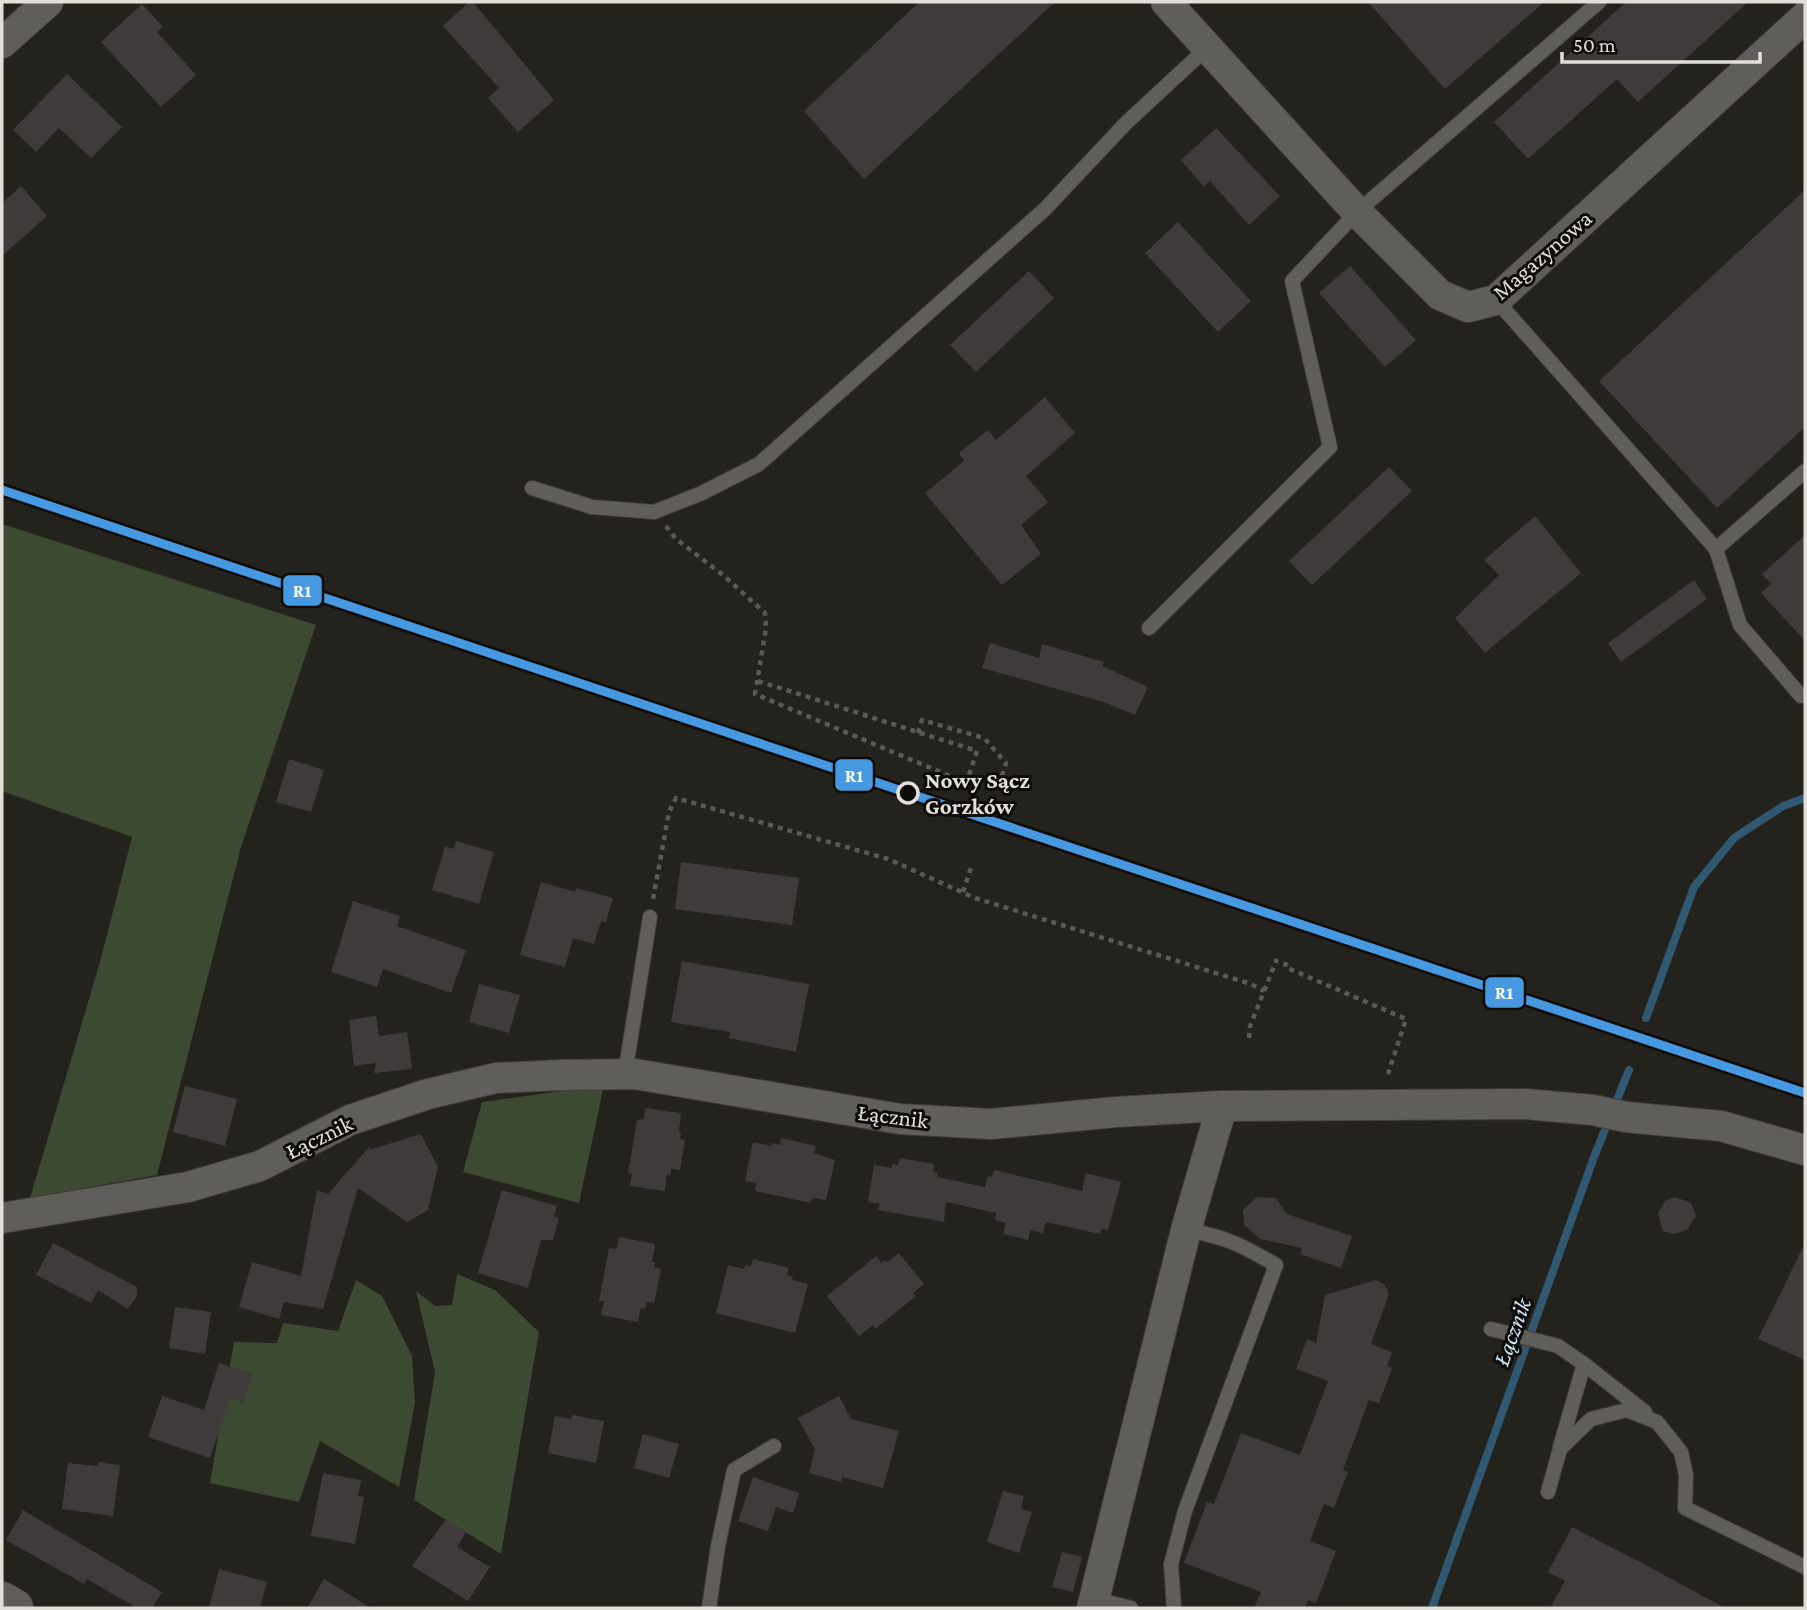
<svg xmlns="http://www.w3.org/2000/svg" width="1807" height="1610" viewBox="0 0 1807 1610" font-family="'Crimson Pro',serif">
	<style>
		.green { fill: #3c4a31 }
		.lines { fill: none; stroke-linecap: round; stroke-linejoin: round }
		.stream { stroke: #315871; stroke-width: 8 }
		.building { fill: #3e3b3a }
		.lane-casing { stroke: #403d3a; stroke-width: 16 }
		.street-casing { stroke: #403d3a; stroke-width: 32 }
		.secondary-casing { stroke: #403d3a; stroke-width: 40 }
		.path { stroke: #5b5956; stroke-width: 4.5; stroke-dasharray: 5 5; stroke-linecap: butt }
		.lane { stroke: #605e5a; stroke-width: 14 }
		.street { stroke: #605e5a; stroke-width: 30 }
		.secondary { stroke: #605e5a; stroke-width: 38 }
		.rail-1-casing { stroke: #0e0c09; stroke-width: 14 }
		.rail-1 { stroke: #4699e1; stroke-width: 9 }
		.stop-dot { fill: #0e0c09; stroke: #e2dfd9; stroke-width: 3.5 }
		.labels { text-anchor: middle; stroke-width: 6; stroke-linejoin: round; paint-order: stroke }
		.street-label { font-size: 23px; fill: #e2dfd9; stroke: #0e0c09 }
		.stop-label { font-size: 23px; font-weight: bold; fill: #e2dfd9; stroke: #0e0c09; text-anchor: start }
		.water-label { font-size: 24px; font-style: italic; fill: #cbe5f8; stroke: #0e0c09 }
		.line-badge { stroke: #0e0c09; stroke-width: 2.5 }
		.badge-label { font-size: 19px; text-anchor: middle; font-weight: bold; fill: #fff }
	</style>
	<rect width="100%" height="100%" fill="#24221d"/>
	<path class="green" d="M2,524L316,625L241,847L157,1175L30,1198L100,962L132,837L2,791Z
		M604,1085L579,1203L463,1172L482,1102Z
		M457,1274L495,1290L539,1332L501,1554L414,1500L435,1372L416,1291L435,1306L452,1305Z
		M356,1280L382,1296L412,1356L415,1403L399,1487L320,1441L299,1502L210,1483L234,1342L277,1343L283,1323L338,1331Z"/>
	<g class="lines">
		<path class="stream" d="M1646,1018L1694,887L1734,838L1783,806L1805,798
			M1432,1608L1594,1157L1629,1070"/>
	</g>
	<path class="building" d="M469,2H473L554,100L518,132L488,98L499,88L443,26Z
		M919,2H1055L864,179L804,111Z
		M1368,2H1544L1445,89Z
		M1626,2H1748L1638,102L1617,79L1528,159L1494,122Z
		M142,4L163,27L157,32L196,75L161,107L101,42Z
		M67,74L122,127L91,158L59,128L36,152L13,130Z
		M1216,128L1280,196L1249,225L1210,181L1204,187L1181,160Z
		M21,186L47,216L2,256V203Z
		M1805,190V427L1717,508L1599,381Z
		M1178,222L1251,301L1218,332L1145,253Z
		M1350,266L1416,340L1385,367L1319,293Z
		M1029,271L1054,298L976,372L950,345Z
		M1045,397L1075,433L1026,476L1048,502L1021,525L1041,554L1002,585L925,493L964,461L959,453L988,430L996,440Z
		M1389,467L1412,491L1312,585L1289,561Z
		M1535,516L1581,573L1485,653L1455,618L1499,575L1484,560Z
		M1805,535V641L1761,593L1771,584L1762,574Z
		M1694,580L1707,599L1621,662L1608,643Z
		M990,643L1039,658L1042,644L1104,662L1102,666L1148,687L1135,715L1104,702L982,668Z
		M289,759L324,770L311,812L276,802Z
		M456,841L494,852L479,904L432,890L445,846L454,849Z
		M681,862L799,878L792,925L675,909Z
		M541,882L575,892L576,888L613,898L606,922L601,921L594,944L573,938L565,967L520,955Z
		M353,901L400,916L397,926L466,950L451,993L383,969L377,987L331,972Z
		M682,961L809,984L796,1052L729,1038L730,1032L671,1022Z
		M479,984L520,995L509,1033L469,1022Z
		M376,1016L379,1036L407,1032L412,1069L374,1073L376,1063L354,1066L349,1020Z
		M185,1086L237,1099L225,1146L173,1132Z
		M645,1108L681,1113L679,1131L681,1132L680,1139L685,1140L680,1170L671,1169L670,1175L667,1174L665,1191L630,1186L632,1174L628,1173L637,1120L644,1119Z
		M421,1134L438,1167L428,1210L407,1222L358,1188L323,1309L284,1302L279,1319L239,1307L252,1262L301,1276L317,1190L328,1194L370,1146L369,1150Z
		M781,1138L816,1146L814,1153L835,1160L826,1200L812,1198L811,1203L755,1191L756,1183L745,1181L753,1142L771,1146L772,1143L780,1145Z
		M900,1158L934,1164L933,1172L938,1173L937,1177L985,1187L988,1176L992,1177L994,1170L1082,1191L1086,1173L1121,1182L1108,1230L1102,1229L1100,1234L1046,1222L1043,1233L1030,1230L1028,1240L1003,1234L1006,1223L995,1220L996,1213L946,1202L944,1222L878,1210L880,1204L868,1202L874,1165L892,1168V1164L898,1165Z
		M502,1190L557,1206L554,1216L559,1218L553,1240H541L528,1288L478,1273Z
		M1257,1197L1276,1198L1287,1214L1352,1236L1341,1268L1300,1254L1302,1248L1260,1239L1244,1225L1243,1210Z
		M1675,1197L1691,1203L1696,1216L1687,1230L1674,1234L1663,1231L1658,1214L1665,1201Z
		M619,1237L655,1244L652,1262H655L654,1267L661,1269L654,1303L647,1302L645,1309L641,1308L638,1322L601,1315L604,1301H599L609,1248L617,1249Z
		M53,1243L137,1287V1296L128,1309L98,1290L91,1303L36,1275Z
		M1805,1243V1360L1758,1339Z
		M899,1253L924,1284L913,1293L916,1296L875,1329L873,1325L859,1336L827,1296L876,1256L881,1263L885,1260L887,1262Z
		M753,1259L789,1268L787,1275L793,1277L792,1280L808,1284L795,1333L716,1313L728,1265L744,1269L745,1265L751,1266Z
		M1376,1280L1384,1284L1389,1294L1371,1344L1392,1352L1387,1366L1392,1368L1379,1403L1369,1400L1343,1470L1348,1472L1334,1508L1324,1504L1310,1541L1336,1551L1316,1603L1308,1600L1305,1608H1254L1261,1592L1184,1563L1207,1502L1214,1504L1241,1433L1300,1455L1328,1381L1296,1369L1307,1339L1316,1343L1325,1295Z
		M175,1307L211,1312L205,1354L169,1348Z
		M219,1363L253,1374L243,1403L230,1398L210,1458L148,1437L162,1396L204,1410Z
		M839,1396L851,1419L899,1431L883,1488L842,1477L841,1482L809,1473L815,1450L798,1418Z
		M572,1415L604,1421L596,1463L548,1453L555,1416L571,1419Z
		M643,1434L679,1444L669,1478L634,1468Z
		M98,1462L120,1465L113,1516L62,1509L68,1463L97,1466Z
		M323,1473L361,1480L358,1496L364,1497L355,1544L311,1536Z
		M753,1477L799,1493L793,1513L776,1507L768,1531L738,1521Z
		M1003,1491L1024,1496L1021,1509L1032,1512L1019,1553L987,1542Z
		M23,1510L162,1592L152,1608H137L87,1579L84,1584L6,1540Z
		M446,1519L466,1532L457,1547L490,1567L468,1601L412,1566Z
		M1572,1527L1640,1562L1725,1608H1550L1565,1581L1548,1572Z
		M1062,1552L1082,1557L1073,1592L1052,1587Z
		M219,1569L267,1582L260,1608H209Z
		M324,1579L371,1608H307Z"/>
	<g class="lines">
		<g class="lane-casing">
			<path id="lane" d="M1496,300L1716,549L1740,625L1801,696
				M532,488L592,507L654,512L700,494L759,464L1045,209L1126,123L1208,47
				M1716,549L1805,471
				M1149,628L1330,447L1292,281L1357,212L1599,2
				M625,1074L650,917
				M1491,1329L1558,1346L1584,1364L1560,1447
				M1584,1364L1645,1412
				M1548,1492L1560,1449L1591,1419L1627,1410L1657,1422L1681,1452L1686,1475L1685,1508L1805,1567
				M1095,1599L1131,1608
				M709,1608L718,1546L734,1470L774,1446
				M1174,1608L1171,1564L1185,1511L1276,1265C1241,1245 1227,1237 1186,1230"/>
		</g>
		<g class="street-casing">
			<path id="street" d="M1166,2L1357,212L1440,295L1468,307L1496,300L1805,17
				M2,43L48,2
				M2,1218L188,1187L260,1166L350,1120L428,1094L496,1078L561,1075L635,1074L900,1119L991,1124L1116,1112L1222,1106L1525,1104L1593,1110L1626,1117L1721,1126L1805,1150
				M1092,1608L1186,1230L1222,1106"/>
		</g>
		<g class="secondary-casing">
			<path id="secondary" d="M2,1601L14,1608"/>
		</g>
		<path class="path" d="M666,526L676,539L723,575L765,613L766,628L755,694L957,779L956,784
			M758,681L977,751L965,787
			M918,733L922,720L984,738L1006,763L998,788
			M963,892L971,868
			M653,899L669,812L676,798L888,859L975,898L1251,984L1264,991
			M1286,962L1285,967L1406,1019L1387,1077
			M1249,1038L1250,1026L1277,959"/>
		<use href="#lane" class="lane"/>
		<use href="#street" class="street"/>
		<use href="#secondary" class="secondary"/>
		<g class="rail-1-casing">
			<path id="rail-1" d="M2,490L1805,1093"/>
		</g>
		<use href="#rail-1" class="rail-1"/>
	</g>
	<circle class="stop-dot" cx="908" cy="793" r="10"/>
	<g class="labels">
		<g class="street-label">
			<text transform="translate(1542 255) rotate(-41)" y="8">Magazynowa</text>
			<text transform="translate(893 1116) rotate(7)" y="8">Łącznik</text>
			<text transform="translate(319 1137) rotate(-26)" y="8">Łącznik</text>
		</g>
		<g class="stop-label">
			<text x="925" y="788">Nowy Sącz<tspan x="925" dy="26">Gorzków</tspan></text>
		</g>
		<g class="water-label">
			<text transform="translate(1512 1332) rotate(-70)" y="8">Łącznik</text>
		</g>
	</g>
	<g class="line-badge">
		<rect x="282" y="574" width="41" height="33" rx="7" fill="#4699e1"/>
		<rect x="834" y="758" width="40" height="34" rx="7" fill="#4699e1"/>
		<rect x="1484" y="976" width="41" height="33" rx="7" fill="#4699e1"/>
	</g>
	<g class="badge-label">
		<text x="302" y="597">R1</text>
		<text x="854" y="782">R1</text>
		<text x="1504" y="999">R1</text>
	</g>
	<rect width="1807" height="1610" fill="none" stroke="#e2dfd9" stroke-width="7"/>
	<path d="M1562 52v10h198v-10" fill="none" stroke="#e2dfd9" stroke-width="3.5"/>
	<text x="1573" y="52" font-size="21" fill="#e2dfd9" stroke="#0e0c09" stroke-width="5" paint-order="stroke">50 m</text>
</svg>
